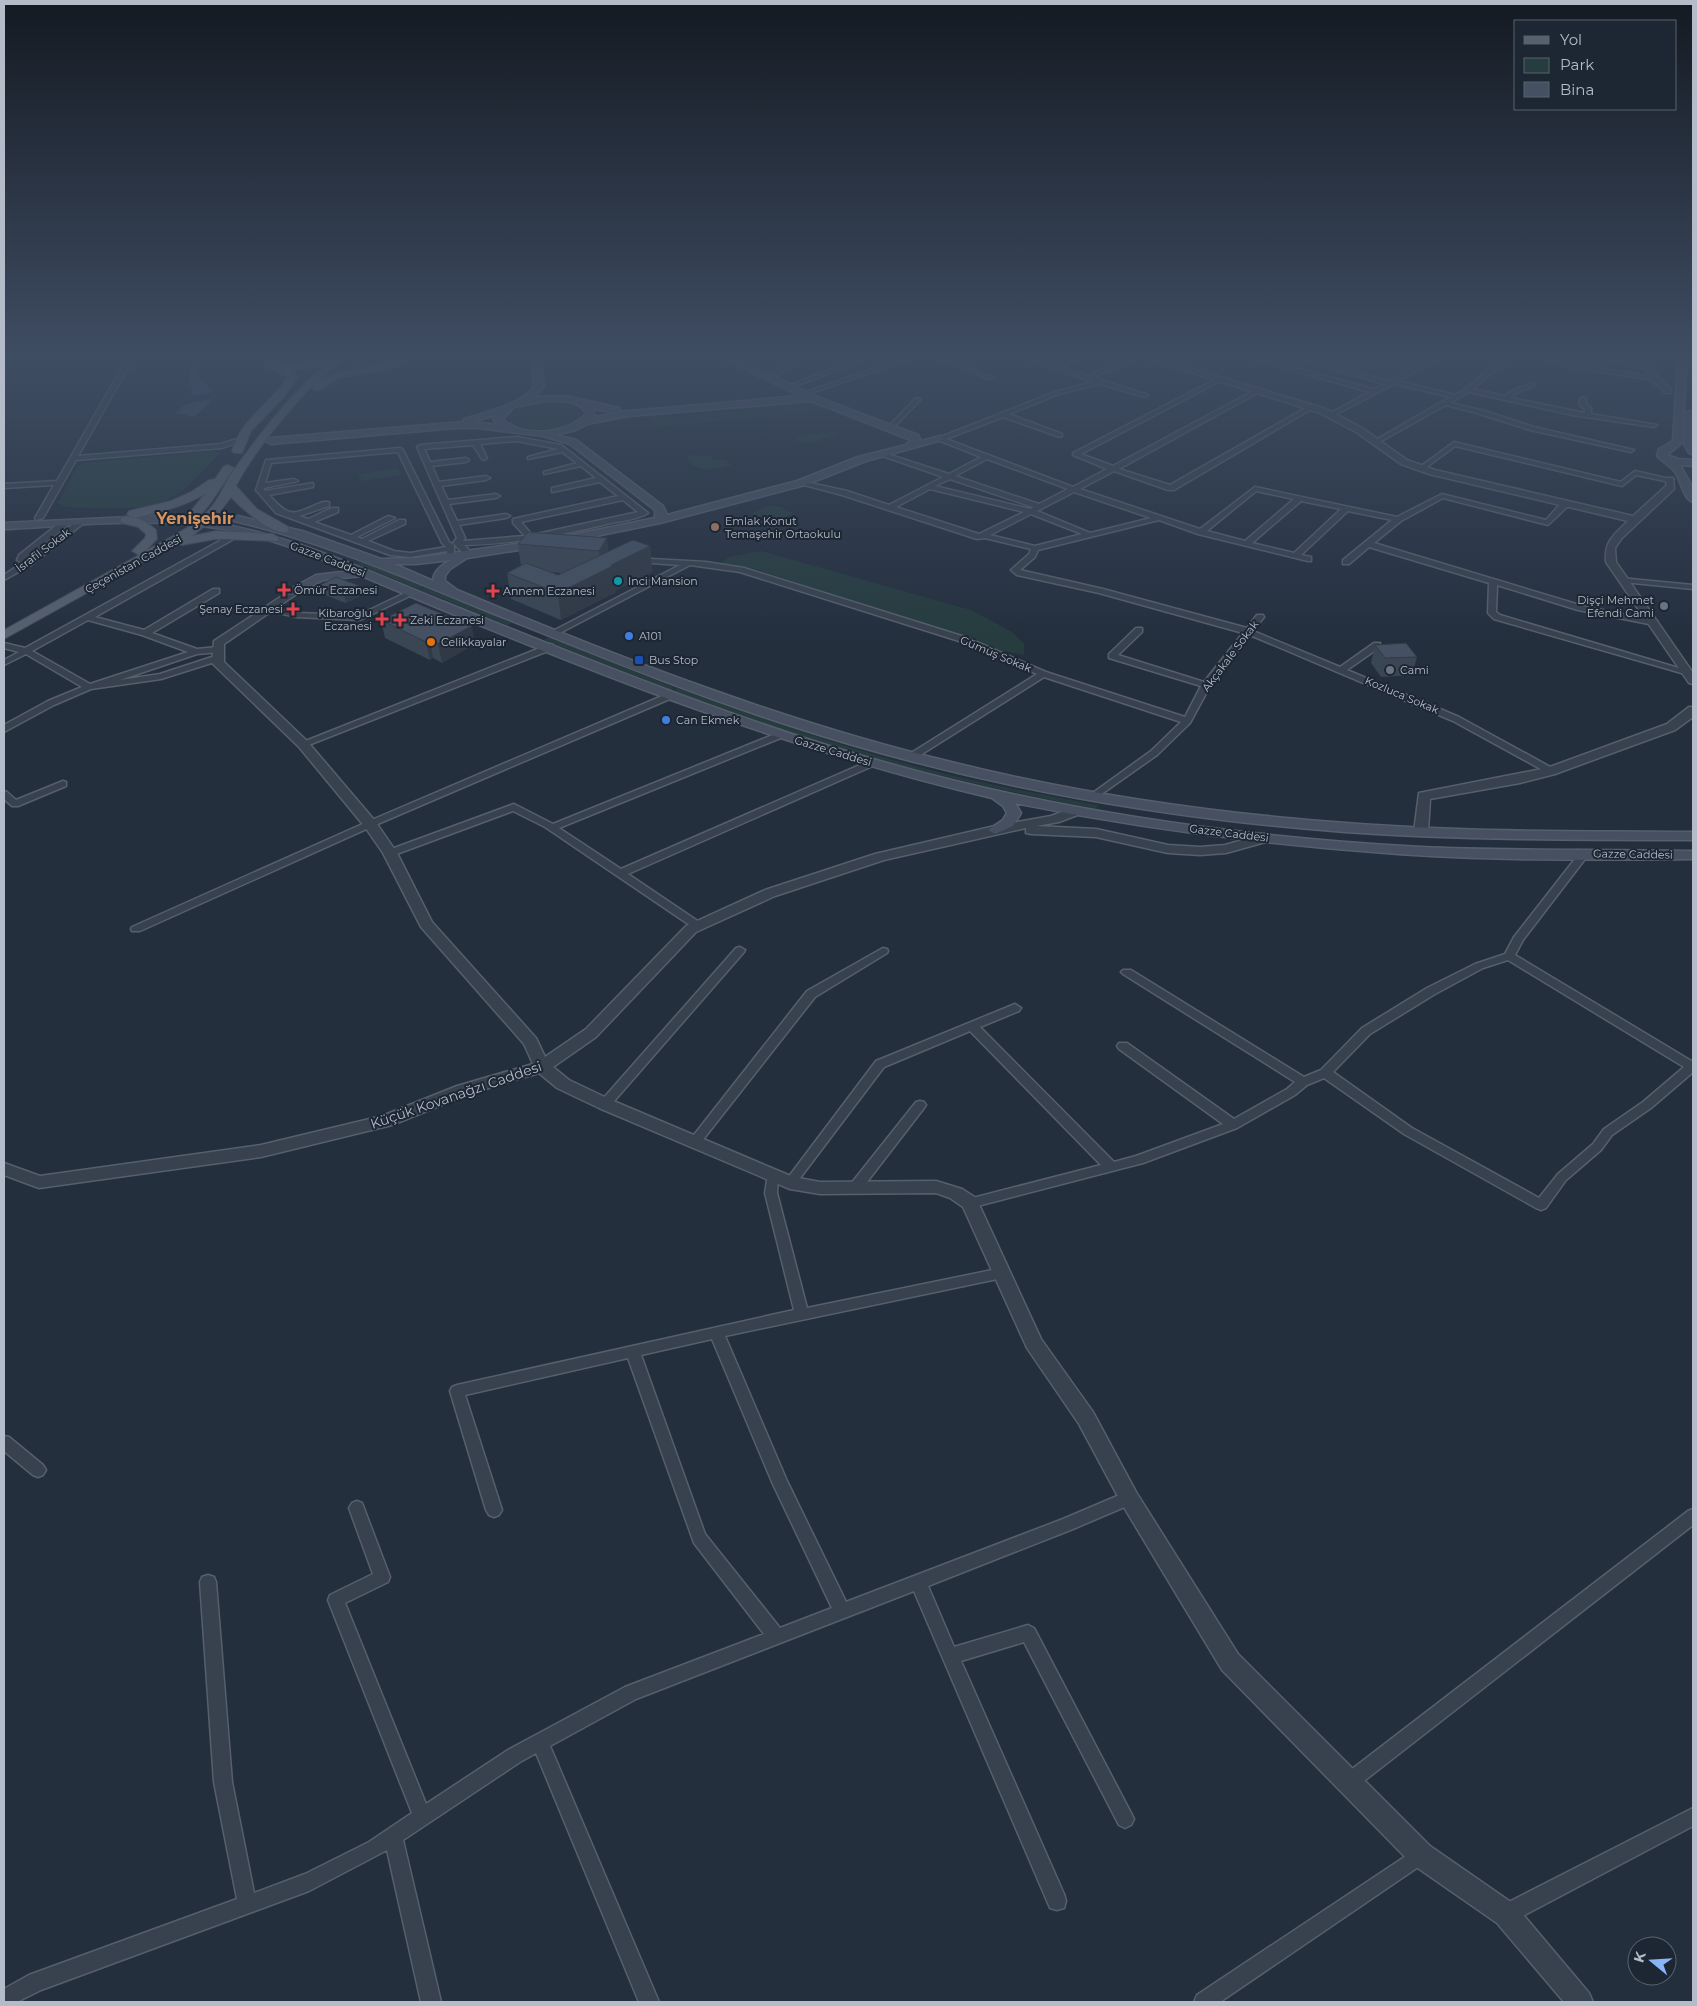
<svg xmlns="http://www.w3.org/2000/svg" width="1697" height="2006" viewBox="0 0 1697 2006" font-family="Montserrat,sans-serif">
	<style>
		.green { fill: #263c3f }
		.water { fill: #394c67 }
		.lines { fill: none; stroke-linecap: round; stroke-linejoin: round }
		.minor-casing { stroke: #565f6c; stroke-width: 3 }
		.tertiary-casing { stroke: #565f6c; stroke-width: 3 }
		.secondary-casing { stroke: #565f6c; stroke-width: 3 }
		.primary-casing { stroke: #414a57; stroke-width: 2 }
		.minor { fill: #38414e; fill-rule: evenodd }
		.tertiary { fill: #38414e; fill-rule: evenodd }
		.secondary { fill: #465061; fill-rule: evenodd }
		.primary { fill: #56606e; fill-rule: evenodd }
		.wall { fill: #3b4654; fill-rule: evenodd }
		.shaded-wall { fill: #303945 }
		.building { fill: #455162; stroke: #303945 }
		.education-dot { fill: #8d6e63; stroke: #1d2633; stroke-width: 2 }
		.culture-dot { fill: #0f9aa8; stroke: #1d2633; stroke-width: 2 }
		.health-dot { fill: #e0444e; stroke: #1d2633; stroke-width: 2 }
		.worship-dot { fill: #6b7280; stroke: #1d2633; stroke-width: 2 }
		.shop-dot { fill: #3f7fe0; stroke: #1d2633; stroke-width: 2 }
		.food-dot { fill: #e8710a; stroke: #1d2633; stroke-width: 2 }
		.transit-dot { fill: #1a4fb4; stroke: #1d2633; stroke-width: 2 }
		.labels { text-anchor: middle; stroke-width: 4; stroke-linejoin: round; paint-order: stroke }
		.far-poi-label { font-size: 11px; fill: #b4bcc9; stroke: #1d2633; text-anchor: start }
		.far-street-label { font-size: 11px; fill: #b4bcc9; stroke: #1d2633 }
		.street-label { font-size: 14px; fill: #b4bcc9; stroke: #1d2633 }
		.far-district-label { font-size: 16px; font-weight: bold; fill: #d59563; stroke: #1d2633 }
	</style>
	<rect width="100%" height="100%" fill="#242f3e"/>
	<path class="green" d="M356,357H389C378,365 362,374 349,365L348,363Z
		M1301,357H1429L1394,379L1384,381Z
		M801,401L813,402L829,410L827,412L655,427L651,414L659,413L669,417L739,410L747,405Z
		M543,402C555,402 576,401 580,414C570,431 518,436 508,418L514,409Z
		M840,432C828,436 806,449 795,439L802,435Z
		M214,451L220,453C207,466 194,482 179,493C150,515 101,507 66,507L58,503L77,466L82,463Z
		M688,455L711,456L713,460H725L732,465C716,469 699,474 687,460Z
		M398,468L401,475L361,481L358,474Z
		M769,505L785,508L782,510L794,513L777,521L751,514Z
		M761,551L971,610L1012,632L1024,643V655L998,650L755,569L721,563L729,557Z
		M362,562L424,587L419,589L358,564Z
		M425,587L512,623L507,625L421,590Z
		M549,637L676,688L671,690L544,640Z
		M677,688C748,714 818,738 890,759C958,779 1028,792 1098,805L1097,809C1004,791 914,771 824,744C773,728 723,709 674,691Z"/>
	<path class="water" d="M193,364H196L198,376L214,392L191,396L192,389L188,379Z
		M211,399L210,403L194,417L175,413L186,404Z"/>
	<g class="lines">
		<g class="minor-casing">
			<path id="minor" d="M128,357H134L78,456L221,444L240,438L243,440L222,448L76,460L43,518L36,520L35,518L54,485L4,488V484L57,481Z
				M790,357H796L776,377H772V375Z
				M861,357H870L796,386L791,385Z
				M908,357H917L805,395L800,394Z
				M934,357H943L994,378L989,379Z
				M1023,357C1034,357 1047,365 1056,365C1066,364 1073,357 1084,357L1061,367L1090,377L1094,373L1133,357H1142L1098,375L1095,378L1148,395L1145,397L1100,384L1059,394L1009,414L1062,434V436L1060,437L1003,417L946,439L1073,487L1107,469L1073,455V453L1218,378H1222V380L1081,454L1113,466L1255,390H1259V392L1119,469L1170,485L1309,406H1313V408L1174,490H1168L1114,471L1080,489L1200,529L1255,487L1397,517L1442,494L1546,520L1562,502H1568V506L1548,525L1443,498L1401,521L1374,543L1583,606L1657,621L1658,623L1654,625L1578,610L1497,585L1496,612L1500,615L1692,672L1691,674H1685L1494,619L1488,613L1489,583L1369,547L1349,564H1343V560L1392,520L1348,511L1301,555L1311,557V561H1308L1198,534L1159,520L1038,550L1035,557L1020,570L1103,589L1247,628L1257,615H1263L1264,617L1253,631L1340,667L1374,643H1380V647L1347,670L1459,717L1554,769V773H1548L1453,721L1250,635L1210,686L1190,723L1157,755L1093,800L1090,799V795L1151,751L1181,722L1044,677L914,759H908V755L1037,674L959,641L740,572L690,565L556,635H553L549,633L680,565L637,562H634V558L706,562L744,568L965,637L1046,672L1185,717L1201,686L1109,658V654L1136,628H1142V632L1118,655L1204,682L1243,633L1099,593L1017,575L1011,570L1029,554L1031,549L985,538L977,539L842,495L797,483L801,481L847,491L889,505L943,477L880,455V453H884L949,474L981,457L938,440V438L1055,392L1093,382ZM987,459L1068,489L1039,504L955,476ZM950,479L1033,507H1034L1030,509L935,486ZM930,489L1024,512L979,534L896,507ZM1256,491L1294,499L1245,541L1207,531ZM1074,492L1151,518L1090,533L1037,511ZM1301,501L1341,509L1294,553L1252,543ZM1031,514L1082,534L1035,546L990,535Z
				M1164,357H1173L1158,363L1155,361Z
				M1246,357H1256L1374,389L1384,384L1292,357H1302L1388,381L1433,357H1441L1398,381L1455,395L1466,389L1503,357H1510L1473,389L1504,396L1514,390L1532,383L1534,384V386L1518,392L1511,398L1585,413V409L1580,405V399L1583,397L1586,399V404L1591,408V414L1657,425L1654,427L1572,415L1469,392L1450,403L1481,410L1534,427L1634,450L1631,452L1530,430L1477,413L1446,405L1376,444L1373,442L1374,441L1450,397L1394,384L1331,417L1328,415L1329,414L1369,392Z
				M1539,357H1549L1571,363L1658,378L1655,380L1570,367Z
				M1588,357H1601L1649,367L1646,369Z
				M916,398L921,399L896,425H892V423Z
				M517,437L561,445L648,513C639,519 622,521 611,523C563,535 514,544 464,545L473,554L466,556L453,543L457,538L417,447L420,445ZM517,441L558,449L528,457V459L562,452L577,463L544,472V474L581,466L596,478L552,488V492L600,482L618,496L513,519V523L525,536L463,541L465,538L459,525L506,518L510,516L506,514L457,521L449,504L496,498L500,496L496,494L448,500L441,486L486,480L490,478L486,476L439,482L432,466L466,462L469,460L466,458L430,462L424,449L473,445L482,459L484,460L487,458L480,444ZM623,500L638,512L532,535L521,522Z
				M1454,442L1621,482L1635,471L1674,480L1670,482L1636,475L1622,486L1455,446L1424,469H1420V467Z
				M400,448L403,450L449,542L454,545V559H448L447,551L410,557L390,555L276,513L256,490L266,460ZM398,452L442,543L446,547L410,553L394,551L368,541L405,524V520H399L362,539L357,537L395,518L388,516L351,535L314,522L338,512V508H332L308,519L299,516L329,506V502H323C294,513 292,521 269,495L313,487V483L265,491L264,490V488L298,481L294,479L265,483L271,463Z
				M78,520L85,522L31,565L4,580V575L22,563L17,560L19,555L62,521H68V525L26,558L27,560Z
				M225,538L232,540L95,617L144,630L213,589H219V593L152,633L197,649L217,647L221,650L220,652L197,654L120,680L160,674L218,655L222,658L221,660L161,679L91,689L54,705L4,732V725L48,701L82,687L26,654L4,665V660L19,652L4,648V643L25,648ZM88,620L142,635L188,652L90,684L32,651Z
				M1620,578L1693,585V589L1623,582L1619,580Z
				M409,591L416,593L360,620L296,617L262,609L266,607L296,613L359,615Z
				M550,644L553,645V649L306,746H300L298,744Z
				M669,693L672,694V698L373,826L140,931H132L131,929L132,927L367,822Z
				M780,732L785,735L783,737L559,828L621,869L869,761H875V765L628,874L702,924L703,926L702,928H694L545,827L513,811L394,855L390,856L385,853L386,851L514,804L553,824Z
				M63,781L66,782V786L18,806H12L4,799V791L7,792L16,800Z
				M1578,850L1582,851L1585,859L1523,940L1515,955L1693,1062V1072L1651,1108L1612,1135L1601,1150L1566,1180L1546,1208L1541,1210L1536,1208L1404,1134L1324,1078L1307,1085L1295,1095L1237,1128L1143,1163L970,1208L965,1206L964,1203L965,1200L1101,1165L970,1031L884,1067L794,1186H786L784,1183L876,1061L1015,1004L1021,1008L1019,1011L980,1027L1114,1162L1136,1156L1223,1124L1119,1049L1117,1046L1119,1043H1127L1234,1119L1287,1089L1295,1082L1123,974L1121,972L1123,970H1131L1304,1077L1321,1070L1362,1028L1427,988L1475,964L1505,954L1514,937L1575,859L1573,853ZM1508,960L1684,1067L1643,1102L1604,1129L1593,1144L1558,1174L1539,1198L1412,1128L1333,1072L1370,1034L1435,994L1483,968Z
				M740,947L745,950L744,952L609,1107H601L599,1104L601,1101L736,948Z
				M883,948L887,949L888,951L887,953L815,997L698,1146H690L688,1143L690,1140L807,991Z
				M920,1101L924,1102L926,1105L924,1108L860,1191H850L849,1188L850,1185L916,1102Z
				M772,1172L776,1174L778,1177L777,1193L807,1308L1002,1268L1007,1269L1009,1273L1007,1277L1002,1278L725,1336L787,1481L846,1602L1063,1519L1129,1491L1134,1493L1137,1498L1134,1503L1073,1529L928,1586L954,1647L1028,1625L1034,1628L1131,1813L1134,1819L1131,1825L1125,1828L1119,1825L1024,1642L961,1661L1064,1894L1066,1901L1064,1908L1057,1910L1050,1908L914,1591L636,1699L550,1746L659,2002H639L536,1753L520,1762L403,1840L441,2002H421L387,1850L309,1891L41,1990L17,2002H4V1989L29,1975L237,1899L214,1782L200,1582L202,1577L208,1575L214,1577L216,1582L232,1782L254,1893L305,1874L369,1842L412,1813L328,1600L330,1595L373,1574L349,1508L352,1503L357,1501L362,1503L390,1577L388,1582L345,1603L426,1804L508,1750L625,1687L764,1634L694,1543L628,1358L465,1395L502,1510L499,1515L494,1517L489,1515L486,1510L450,1391L452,1387L457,1385L794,1310L765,1193L768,1174ZM712,1339L772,1482L832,1608L780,1628L705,1534L641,1355Z
				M4,1436L9,1437L43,1465L46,1470L43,1475L38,1477L33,1475L4,1451Z
				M1693,1509V1525L1355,1788L1349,1791L1343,1788L1340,1782L1343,1776L1688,1511Z
				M1693,1808V1826L1513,1921L1506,1923L1499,1921L1497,1914L1499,1907Z
				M1421,1846L1427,1849L1430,1855L1427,1861L1220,2002H1194L1197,1995Z"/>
		</g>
		<g class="tertiary-casing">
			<path id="tertiary" d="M1142,357H1155L1326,409L1362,428L1407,460L1435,470L1633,516L1666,486L1667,478H1673L1674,489L1622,538L1615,548L1616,562L1693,673V684L1689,683L1606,562C1604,541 1614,535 1628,521L1429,474L1401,464L1356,432L1320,413Z
				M1638,357H1646L1658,377L1671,389V393H1665L1652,380Z
				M291,590L296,593L295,595L224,644V662L307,741L375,821L397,853L432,922L536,1038L545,1057L586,1029L686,926L765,890L875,854L995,826L1051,816L1075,807L1080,808L1081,811L1080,814L1059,822L1036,826L1096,829L1168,845L1200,847L1225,845L1264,834L1269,835L1271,838L1269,841L1226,853L1200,855L1168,853L1096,837L1031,834L1026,833V828L884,860L775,896L696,932L596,1037L553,1067L569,1080L611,1100L793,1177L820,1182L936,1181L962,1189L976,1198L1041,1339L1093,1412L1136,1492L1238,1654L1430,1846L1515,1905L1589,1993L1593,2002H1564L1497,1923L1412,1864L1222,1670L1122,1504L1079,1424L1027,1348L963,1207L950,1198L936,1193L820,1194L790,1189L599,1108L557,1088L539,1073L469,1094L392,1125L261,1157L39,1188L4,1175V1163L40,1176L261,1145L382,1116L457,1086L533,1064L524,1044L421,927L383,853L365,827L299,747L212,663L214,641Z
				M1689,707H1693V717L1675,730L1555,774L1520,783L1430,799L1428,832L1421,836L1414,832L1419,793L1547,768L1667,724Z"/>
		</g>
		<g class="secondary-casing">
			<path id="secondary" d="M531,357H539L544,387L534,397L565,396L619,408V412L800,396L721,357H732L822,399L918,435L921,441L940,436L945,439L866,461L805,485L660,523L557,544L467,558L450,569L445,576V581L457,590C618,657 781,721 951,762C1116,803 1287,823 1457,829C1535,832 1614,831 1693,832V840C1577,840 1461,840 1345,832C1157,818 968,784 788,725C683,691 580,648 477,607C397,574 319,541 234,521L233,519L238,516L302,531L381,559L416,558L557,538L655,518V510L570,444L543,436L478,428H456L271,444L266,441L271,438L463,422L464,419C486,412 519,406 534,387ZM545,401C559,401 579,399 586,414C566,433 524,439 503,419L514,407ZM811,401L911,440L906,445L858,457L797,481L667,515L663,506L576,440L556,435L576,430L587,424L629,416ZM593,409L616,413L595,417ZM495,415L493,419L499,425L473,422ZM451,560C443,564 433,571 433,581L394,564H416Z
				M1678,357H1686L1683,442L1667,455L1678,459L1693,460V466L1680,465L1693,488V502C1683,499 1681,480 1675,472C1669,465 1663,462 1657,456L1659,449L1673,441Z
				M1690,411L1693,412L1692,454L1689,453L1684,444L1685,414Z
				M152,516C266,521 345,562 449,604C572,653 696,704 823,744C1016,805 1219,836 1421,847C1512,851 1602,849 1693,851V859C1591,860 1488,861 1386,853C1262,844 1138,828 1015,803L1021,813L1013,826L995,834L988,830L1003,820L1007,813L1003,806L992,798C775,747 567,663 362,576L323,580L295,595H287V591L316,575L350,571C305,552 258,533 209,527C140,517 72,526 4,529V523Z"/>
		</g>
		<g class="primary-casing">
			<path id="primary" d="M263,357H273L274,361L297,364L319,357H332L313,367L292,370L298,377L283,398L251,431L242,453H234L232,451C241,419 270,404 288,377L266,367Z
				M334,357H345C336,368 323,375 313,385C288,411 252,454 236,486L257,509L287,526L289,529L287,532C272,535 241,508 231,497L215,518L192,536L216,531L273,534L279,538L277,541L216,539L182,545L177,543L4,639V630L139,555L132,551L145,538L146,534L138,527L122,523L120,520L122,517C134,514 147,522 156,530L157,539L145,551C168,539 191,528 209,510C220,498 224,484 233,471C263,430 294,389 334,357Z
				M395,357H407C389,377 360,371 337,379C330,382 324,389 317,391L312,388C332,363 370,374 395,357Z
				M228,465L234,468L209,505L195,521H187L185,518L205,494C183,507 158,513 133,518L127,514L129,511L171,501L191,492L209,480L215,479L224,466Z"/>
		</g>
		<use href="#minor" class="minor"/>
		<use href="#tertiary" class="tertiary"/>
		<use href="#secondary" class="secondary"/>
		<use href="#primary" class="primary"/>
	</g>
	<path class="wall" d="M518,544L609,551L650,546L652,572L616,590V592L561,620L511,599L507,573L521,566ZM551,572L561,573L558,575Z
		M320,585L360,586L362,595L346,603L322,594Z
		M381,620L475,644L442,663L433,658L430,660L385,638Z
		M1375,645L1417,657L1412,675L1381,677L1371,663Z"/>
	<path class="shaded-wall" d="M607,538L610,563L611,565L650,546L652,572L616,590V592L561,620L558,593L601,571L599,551Z
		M360,586L362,595L346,603L344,594Z
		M472,626L475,644L442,663L438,644Z
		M430,640L433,658L430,660L426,642Z"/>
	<path class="building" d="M528,532L607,538L599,551L518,544Z
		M633,540L650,546L611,565L613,566L558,593L507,573L526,563L558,575Z
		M336,577L360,586L344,594L320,585Z
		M416,603L472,626L438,644L430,640L426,642L381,620Z
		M1406,643L1417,657L1385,658L1375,645Z"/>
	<linearGradient id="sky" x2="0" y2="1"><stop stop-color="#141a22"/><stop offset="0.56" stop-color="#3f4d63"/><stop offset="1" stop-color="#3f4d63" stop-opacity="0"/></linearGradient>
	<rect width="1697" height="638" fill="url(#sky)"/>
	<circle class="education-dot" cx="715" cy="527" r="5"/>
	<circle class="culture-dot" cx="618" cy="581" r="5"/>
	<g class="health-dot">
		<path d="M281.5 582.5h5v5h5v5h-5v5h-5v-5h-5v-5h5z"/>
		<path d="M490.5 583.5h5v5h5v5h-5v5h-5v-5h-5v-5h5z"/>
		<path d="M290.5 601.5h5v5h5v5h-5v5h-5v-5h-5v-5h5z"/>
		<path d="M379.5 611.5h5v5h5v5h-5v5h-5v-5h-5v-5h5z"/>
		<path d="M397.5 612.5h5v5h5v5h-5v5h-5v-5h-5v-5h5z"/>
	</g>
	<g class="worship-dot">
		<circle cx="1664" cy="606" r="5"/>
		<circle cx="1390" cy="670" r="5"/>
	</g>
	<g class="shop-dot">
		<circle cx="629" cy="636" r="5"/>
		<circle cx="666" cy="720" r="5"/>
	</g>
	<circle class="food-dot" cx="431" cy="642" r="5"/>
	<rect class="transit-dot" x="634" y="655" width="10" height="10" rx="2.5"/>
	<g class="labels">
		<g class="far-poi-label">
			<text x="725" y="525">Emlak Konut<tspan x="725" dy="13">Temaşehir Ortaokulu</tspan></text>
			<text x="628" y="585">Inci Mansion</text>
			<text x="294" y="594">Ömür Eczanesi</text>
			<text x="503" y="595">Annem Eczanesi</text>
			<text x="1654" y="604" text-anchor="end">Dişçi Mehmet<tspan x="1654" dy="13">Efendi Cami</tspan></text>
			<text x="283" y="613" text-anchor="end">Şenay Eczanesi</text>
			<text x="372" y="617" text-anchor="end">Kibaroğlu<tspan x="372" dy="13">Eczanesi</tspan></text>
			<text x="410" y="624">Zeki Eczanesi</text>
			<text x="639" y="640">A101</text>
			<text x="441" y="646">Celikkayalar</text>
			<text x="649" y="664">Bus Stop</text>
			<text x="1400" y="674">Cami</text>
			<text x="676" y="724">Can Ekmek</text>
		</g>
		<g class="far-street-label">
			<text transform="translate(43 550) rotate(-37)" y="4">İsrafil Sokak</text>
			<text transform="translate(328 559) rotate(21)" y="4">Gazze Caddesi</text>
			<text transform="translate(133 564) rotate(-29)" y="4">Çeçenistan Caddesi</text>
			<text transform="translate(996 654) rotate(23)" y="4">Gümüş Sokak</text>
			<text transform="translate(1230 656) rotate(-53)" y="4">Akçakale Sokak</text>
			<text transform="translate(1402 695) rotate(23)" y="4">Kozluca Sokak</text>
			<text transform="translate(833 751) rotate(17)" y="4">Gazze Caddesi</text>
			<text transform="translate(1229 833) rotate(7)" y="4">Gazze Caddesi</text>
			<text transform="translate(1633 854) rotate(1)" y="4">Gazze Caddesi</text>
		</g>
		<g class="street-label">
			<text transform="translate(456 1095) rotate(-19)" y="5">Küçük Kovanağzı Caddesi</text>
		</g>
		<g class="far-district-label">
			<text x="195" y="524">Yenişehir</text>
		</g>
	</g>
	<rect width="1697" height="2006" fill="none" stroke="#b4bcc9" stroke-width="10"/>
	<rect x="1514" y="20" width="162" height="90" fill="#1d2633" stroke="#59626f"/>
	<rect x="1524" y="36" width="25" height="8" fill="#56606e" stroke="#59626f"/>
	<text x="1560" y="45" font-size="15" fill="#b4bcc9">Yol</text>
	<rect x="1524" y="58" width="25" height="15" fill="#263c3f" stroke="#59626f"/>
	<text x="1560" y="70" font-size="15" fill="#b4bcc9">Park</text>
	<rect x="1524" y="82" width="25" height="15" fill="#455162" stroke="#59626f"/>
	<text x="1560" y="95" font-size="15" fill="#b4bcc9">Bina</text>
	<g transform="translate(1652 1961) rotate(288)"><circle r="24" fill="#1d2633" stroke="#59626f"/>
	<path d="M0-4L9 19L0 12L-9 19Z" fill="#8ab4f8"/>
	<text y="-8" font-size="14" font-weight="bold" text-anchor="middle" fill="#b4bcc9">K</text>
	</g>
</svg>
